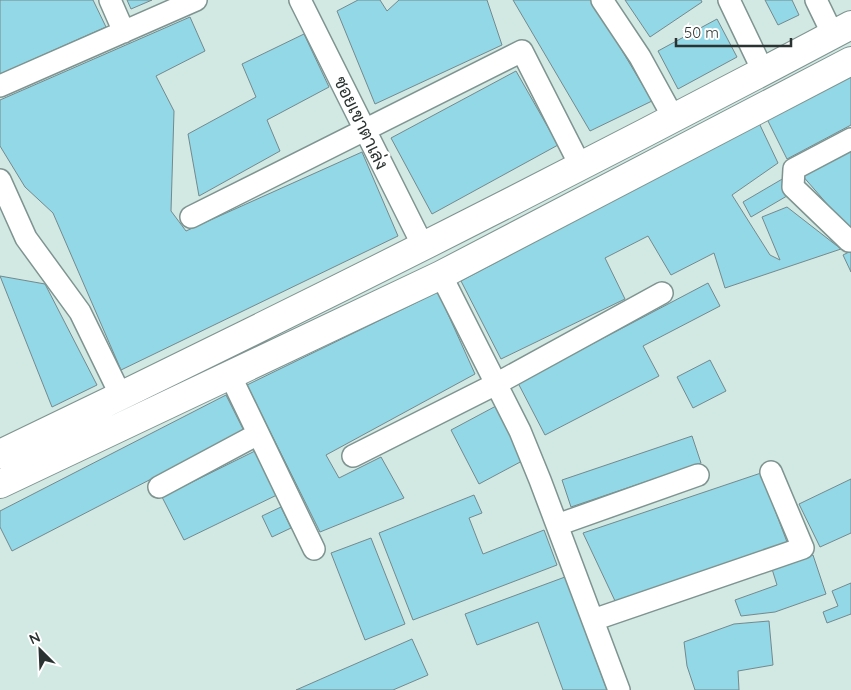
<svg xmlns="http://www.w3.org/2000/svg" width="851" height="690" viewBox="0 0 851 690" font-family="Quicksand,Sarabun,sans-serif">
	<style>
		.building { fill: #92d8e6; stroke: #74898d }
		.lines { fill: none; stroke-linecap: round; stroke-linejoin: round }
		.minor-casing { stroke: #7f9490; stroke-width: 24 }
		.major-casing { stroke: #7f9490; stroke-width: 30 }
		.minor { stroke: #fff; stroke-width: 21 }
		.major { stroke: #fff; stroke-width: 28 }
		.labels { text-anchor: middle; stroke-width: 5; stroke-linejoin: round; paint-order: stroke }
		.street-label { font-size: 18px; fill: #2a3331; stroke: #fff }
	</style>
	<rect width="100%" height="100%" fill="#d2e8e3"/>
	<path class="building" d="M0,0H93L106,27L0,74Z
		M127,0H152L131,9Z
		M358,0H380L387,11L399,0H487L502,45L375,104L337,11Z
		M513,0H592L652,101L590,131Z
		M625,0H701L702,2L650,37Z
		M765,0H792L799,15L778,25Z
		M190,17L205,51L156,76L174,111L171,211L186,231L362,152L398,236L121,370L53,213L25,187L0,146V100Z
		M717,19L737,57L678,89L658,51Z
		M304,34L329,87L267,120L280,151L199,196L188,134L256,97L242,64Z
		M516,71L558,145L432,214L391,138Z
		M851,72V125L787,159L766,117Z
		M759,123L778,163L732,195L770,255L780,260L762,217L787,207L841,249L725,288L714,253L671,275L648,236L605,258L625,299L501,359L461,281Z
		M851,148V227L848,228L801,174Z
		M784,178L792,193L751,217L743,202Z
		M851,251V272L843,255Z
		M0,276L45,284L97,385L52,407Z
		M708,283L720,306L643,346L659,376L545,435L518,383Z
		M438,292L475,374L326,455L339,478L381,457L404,498L320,532L247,385Z
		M710,360L726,391L693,408L677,377Z
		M226,395L244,431L12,551L0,527V511Z
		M496,406L524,460L479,484L451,430Z
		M692,436L701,463L571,507L562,480Z
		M259,449L281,493L184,540L162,497Z
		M761,473L787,542L616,603L583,533Z
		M851,479V533L820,547L799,504Z
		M474,495L482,513L469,518L483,554L544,530L557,565L413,620L379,533Z
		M281,507L291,528L272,537L262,516Z
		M371,538L405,624L365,640L331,553Z
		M813,555L826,594L775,612L741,616L735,600L777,585L772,569Z
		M565,577L607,690H563L538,622L477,645L465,614Z
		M851,583V614L827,623L823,612L838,606L832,591Z
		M769,621L773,665L738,671L739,690H695L687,666L684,642L734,624Z
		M412,639L428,675L393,690H296Z"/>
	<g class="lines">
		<g class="minor-casing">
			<path id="minor" d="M110,0L124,32
				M300,0L423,246
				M602,0L640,57L673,117
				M729,0L763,71
				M816,0L833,35
				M0,86L196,0
				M851,139L794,169L793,187L849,241H851
				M0,180L26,238L80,312L121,396
				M191,217L522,51L580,165
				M441,275L520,431L540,480L619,690
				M230,375L314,549
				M353,456L496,384L662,293
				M159,487L258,434
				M557,525L698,475
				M593,620L803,548L771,472"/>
		</g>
		<g class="major-casing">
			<path id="major" d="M0,454C286,317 570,174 851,25
				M0,484L441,275L851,61"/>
		</g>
		<use href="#minor" class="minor"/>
		<use href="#major" class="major"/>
	</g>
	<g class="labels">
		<g class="street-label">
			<text transform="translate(361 123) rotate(64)" y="6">ซอยเขาตาเล่ง</text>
		</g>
	</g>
	<g transform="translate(40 650) rotate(336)" stroke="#ffffff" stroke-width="4" paint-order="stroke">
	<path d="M0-4L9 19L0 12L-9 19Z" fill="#2a3331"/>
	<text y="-8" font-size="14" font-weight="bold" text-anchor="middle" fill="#2a3331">N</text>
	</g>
	<path d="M676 38v8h115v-8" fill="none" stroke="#2a3331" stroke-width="2.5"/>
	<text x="684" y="38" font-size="15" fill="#2a3331" stroke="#ffffff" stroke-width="4" paint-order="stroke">50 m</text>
</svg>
